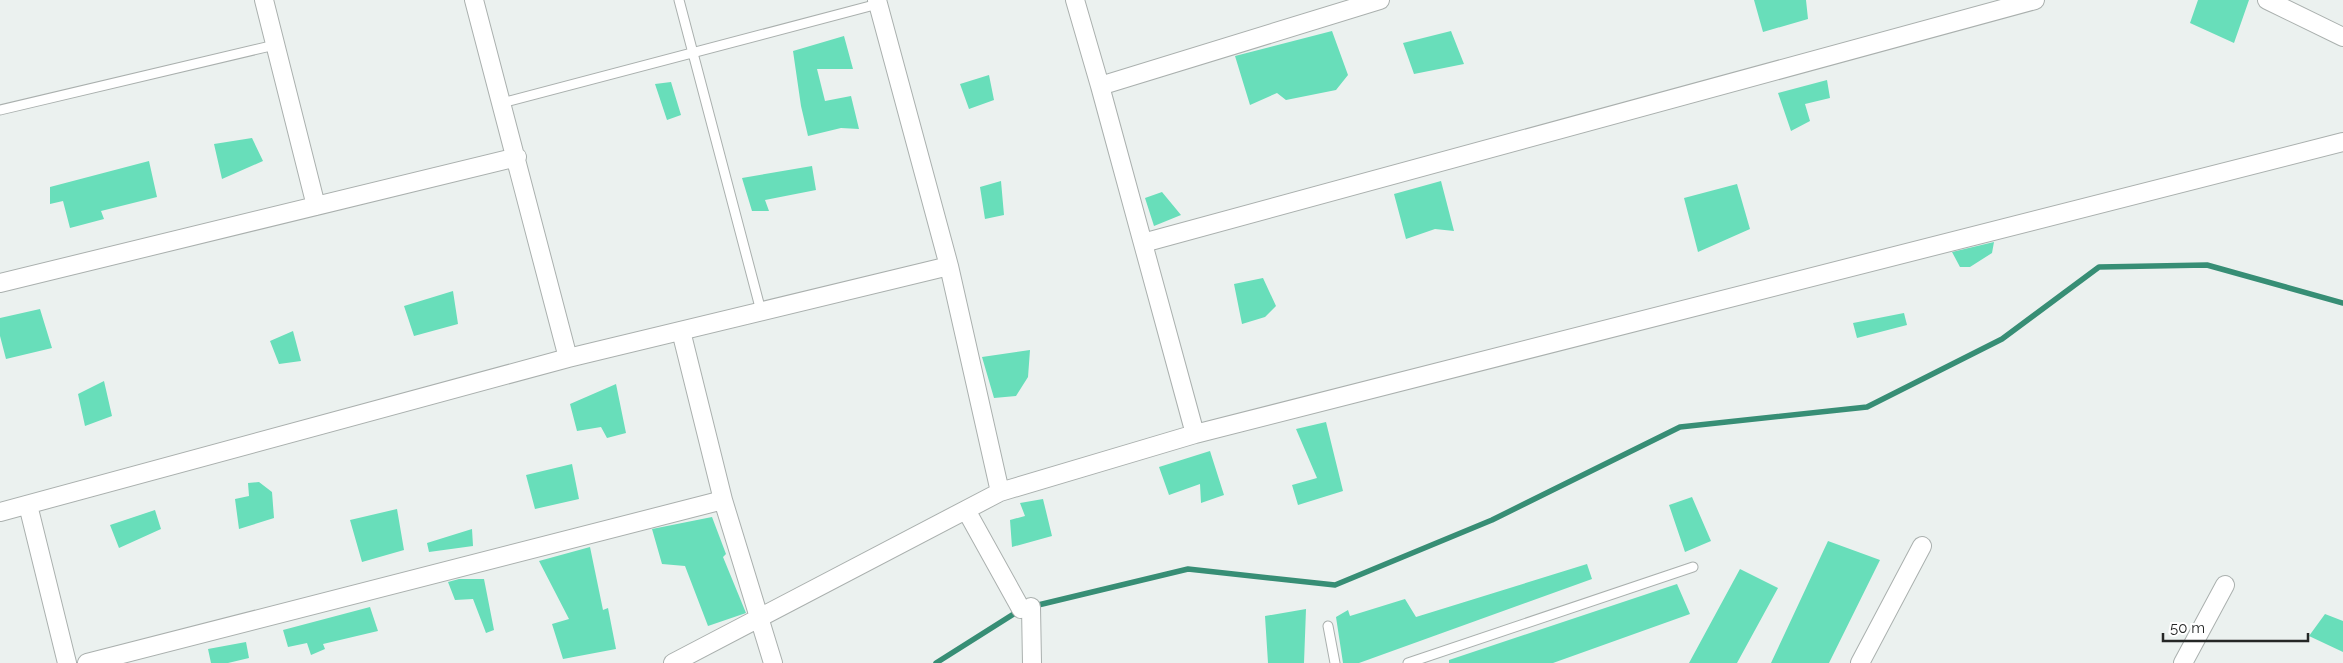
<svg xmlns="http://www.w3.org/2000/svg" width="2343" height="663" viewBox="0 0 2343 663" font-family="Raleway,sans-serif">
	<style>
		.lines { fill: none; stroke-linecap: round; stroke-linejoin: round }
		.stream { stroke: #378e75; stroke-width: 5.5 }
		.building { fill: #68deba }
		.service-casing { stroke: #aab0ae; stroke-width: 11 }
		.minor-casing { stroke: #aab0ae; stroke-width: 20 }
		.service { stroke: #fff; stroke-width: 9 }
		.minor { stroke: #fff; stroke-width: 18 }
	</style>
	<rect width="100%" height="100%" fill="#ebf1ef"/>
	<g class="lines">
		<path class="stream" d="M1034,606L1188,569L1335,585L1492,520L1680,427L1867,407L2002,339L2099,267L2207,265L2343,303
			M936,663L1020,610"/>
	</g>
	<path class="building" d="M1754,0H1806L1808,19L1763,32Z
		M2198,0H2249L2234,43L2190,23Z
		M1332,31L1348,75L1336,90L1286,100L1277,93L1250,105L1235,56Z
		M1451,31L1464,64L1414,74L1403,43Z
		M844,36L853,69H817L825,101L851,96L859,129L841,128L808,136L801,106L793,51Z
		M989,75L994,100L969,109L960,84Z
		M1827,80L1830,98L1805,104L1810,121L1791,131L1778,93Z
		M671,82L681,115L667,120L655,84Z
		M252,138L263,161L222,179L214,144Z
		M149,161L157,197L101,211L104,219L70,228L63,201L50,204V187Z
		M812,166L816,190L765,200L769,211H752L742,178Z
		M1001,181L1004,215L985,219L980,187Z
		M1441,181L1454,231L1435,229L1406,239L1394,194Z
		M1737,184L1750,229L1698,252L1684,198Z
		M1162,192L1181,215L1154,226L1145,198Z
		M1994,242L1992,253L1970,267H1960L1952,252Z
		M1263,278L1276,306L1265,317L1242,324L1234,284Z
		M453,291L458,324L414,336L404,306Z
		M40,309L52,348L6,359L0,336V318Z
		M1904,313L1907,325L1857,338L1853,323Z
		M293,331L301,361L279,364L270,341Z
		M1030,350L1028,377L1016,396L994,398L982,357Z
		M104,381L112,416L85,426L78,394Z
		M616,384L626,433L607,438L601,427L577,431L570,404Z
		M1326,422L1343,491L1298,505L1292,485L1317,478L1296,429Z
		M1210,451L1224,495L1201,503L1200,484L1169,495L1159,467Z
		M572,464L579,499L535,509L526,475Z
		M259,482L272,492L274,518L239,529L235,499L249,496L248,483Z
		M1692,497L1711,541L1685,552L1669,505Z
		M1043,499L1052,536L1012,547L1010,520L1025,516L1020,503Z
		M397,509L404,550L362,562L350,520Z
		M155,510L161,529L119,548L110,525Z
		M712,517L726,554L723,557L746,613L708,626L685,566L662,564L652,529Z
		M472,529L473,546L429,552L427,543Z
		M1828,541L1880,560L1829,663H1771Z
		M590,547L603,610L608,608L616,649L563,659L552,624L569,619L539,561Z
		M1587,564L1592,579L1359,663H1343L1336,617L1348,610L1350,616L1405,599L1416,617Z
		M1740,569L1778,588L1737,663H1689Z
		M459,579H484L494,630L486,633L473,599L455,600L448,582Z
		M1677,584L1690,614L1553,663H1449V660Z
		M370,607L378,631L323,644L325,649L311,655L307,643L288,647L283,630Z
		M1306,609L1304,663H1268L1265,616Z
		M2325,614L2343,621V652L2309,636Z
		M246,642L249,658L228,663H211L208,649Z"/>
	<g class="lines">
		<g class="service-casing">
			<path id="service" d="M679,0L761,311
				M502,103L878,4
				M0,110L275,45
				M1328,626L1335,663
				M1408,663L1693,567"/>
		</g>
		<g class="minor-casing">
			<path id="minor" d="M264,0L316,206
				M474,0L568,358
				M877,0L949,266L1000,492
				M1075,0L1100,86L1380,0
				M2267,0L2343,37
				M1143,243L2035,0
				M0,283L517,157
				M681,331L723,500L773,663
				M1195,434L2343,142
				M28,505L67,663
				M966,510L1021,609
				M0,512L568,358L949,266
				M1031,607L1032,663
				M87,663L723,500
				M673,663L1000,492L1195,434L1100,86
				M1860,663L1922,546
				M2183,663L2225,585"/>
		</g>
		<use href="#service" class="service"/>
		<use href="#minor" class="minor"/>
	</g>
	<path d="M2163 633v8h145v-8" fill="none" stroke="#252726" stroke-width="2.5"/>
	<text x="2170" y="633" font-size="15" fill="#252726" stroke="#ffffff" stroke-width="4" paint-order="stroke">50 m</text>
</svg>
